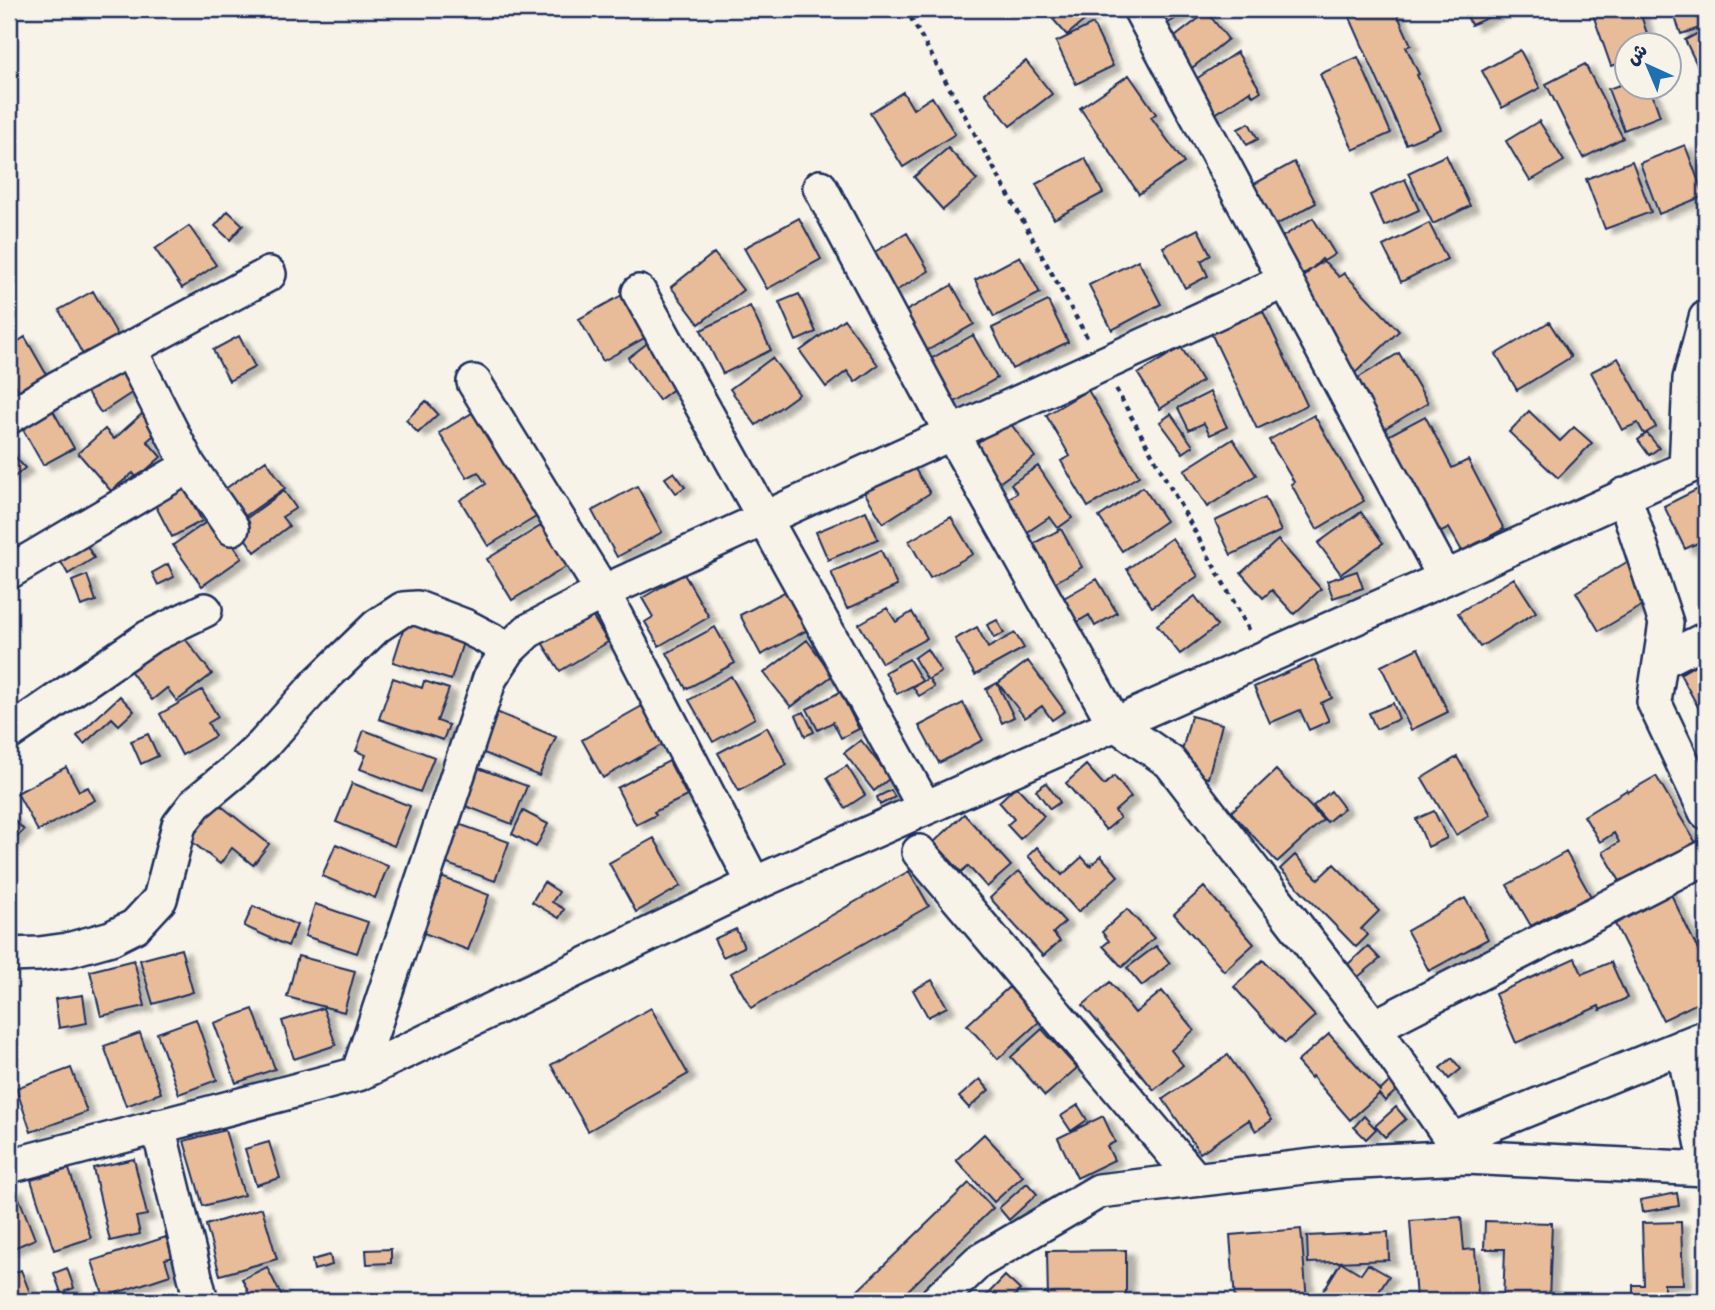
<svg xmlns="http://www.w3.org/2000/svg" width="1715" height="1310" viewBox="0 0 1715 1310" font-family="Mynerve,'Playpen Sans Arabic',sans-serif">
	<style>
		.building { fill: #e8bc98; stroke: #1b2f5e; stroke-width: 2; filter: url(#shadow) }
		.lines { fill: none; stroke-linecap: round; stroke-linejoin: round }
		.minor-casing { stroke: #1b2f5e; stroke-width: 38 }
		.path { stroke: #1b2f5e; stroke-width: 4.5; stroke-dasharray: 5 5; stroke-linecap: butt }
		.minor { stroke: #f7f3e8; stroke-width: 33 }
	</style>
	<defs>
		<filter id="shadow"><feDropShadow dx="8" dy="4.5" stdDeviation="2" flood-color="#0004"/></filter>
	</defs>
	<rect width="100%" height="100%" fill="#f7f3e8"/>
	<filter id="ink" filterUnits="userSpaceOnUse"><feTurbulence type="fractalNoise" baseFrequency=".0143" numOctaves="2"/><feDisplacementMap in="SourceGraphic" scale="14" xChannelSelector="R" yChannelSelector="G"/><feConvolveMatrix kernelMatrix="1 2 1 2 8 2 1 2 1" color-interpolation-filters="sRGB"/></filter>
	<g filter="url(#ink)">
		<path class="building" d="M1044,9H1094L1096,11L1067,35Z
			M1153,9H1192L1163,26Z
			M1346,9H1395L1411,45L1406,47L1419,74L1417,75L1441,129L1406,144Z
			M1464,9H1508L1471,25Z
			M1591,9H1639L1651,46H1628V61L1611,66Z
			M1672,9H1706V26L1681,34Z
			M1207,12L1228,39L1192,68L1171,40Z
			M1093,24L1113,66L1076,84L1056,42Z
			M1706,29V71L1701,73L1685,40Z
			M1520,50L1540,88L1502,108L1482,71Z
			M1237,52L1261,91L1253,96L1250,91L1212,116L1190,83Z
			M1358,57L1391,133L1353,150L1320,74Z
			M1026,61L1052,94L1010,126L985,93Z
			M1585,64L1623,138L1583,158L1546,84Z
			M1129,75L1156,114L1151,117L1184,163L1139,194L1080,108Z
			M1628,82V88H1650L1660,116L1624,130L1608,89Z
			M903,92L913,109L932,97L955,134L903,167L870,113Z
			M1539,121L1564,161L1530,181L1506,141Z
			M1249,123L1258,139L1247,145L1238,129Z
			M1685,145L1704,196L1659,214L1640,163Z
			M948,148L977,180L943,210L914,177Z
			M1446,155L1470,206L1433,224L1408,173Z
			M1085,158L1103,193L1054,219L1036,184Z
			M1632,161L1651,212L1605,229L1586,179Z
			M1294,162L1316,203L1269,229L1247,188Z
			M1405,179L1419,210L1384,226L1370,195Z
			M228,211L243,225L230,240L215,226Z
			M799,218L821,259L767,289L744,248Z
			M1313,218L1335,254L1297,278L1274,242Z
			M1429,223L1447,259L1401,282L1383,246Z
			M189,226L216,265L182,288L155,249Z
			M1198,229L1211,255L1201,261L1208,276L1185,288L1163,247Z
			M907,233L929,271L889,295L866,257Z
			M714,253L743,290L699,324L671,287Z
			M1020,256L1040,293L994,317L975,280Z
			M1322,259L1339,277L1344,273L1399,331L1354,374L1296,284Z
			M1138,260L1161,304L1112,330L1089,285Z
			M952,285L974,324L921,354L899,315Z
			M93,291L118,336L83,355L59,310Z
			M799,294L816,332L796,341L779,302Z
			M622,295L646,337L603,361L579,319Z
			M1048,301L1068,342L1012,369L992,328Z
			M750,306L771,350L723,374L701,330Z
			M1261,307L1307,405L1257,429L1210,331Z
			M844,319L878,365L855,382L847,371L826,387L800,351Z
			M1549,322L1571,357L1517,390L1496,354Z
			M973,335L997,378L946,407L922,364Z
			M239,336L255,367L229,381L213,350Z
			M25,337L49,379L21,395L9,374V347Z
			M649,342L680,384L659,400L628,358Z
			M1181,347L1202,381L1160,409L1138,374Z
			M1399,353L1428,403L1377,433L1348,384Z
			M772,358L799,394L756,425L730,389Z
			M1618,358L1656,427L1644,434L1638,423L1622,430L1591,372Z
			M119,363L136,390L101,413L83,386Z
			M1088,390L1139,476L1088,507L1061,461L1070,456L1046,415Z
			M1210,392L1227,427L1210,435L1204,423L1189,430L1178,408Z
			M426,401L438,414L418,433L406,420Z
			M48,402L74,448L43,465L17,419Z
			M482,407L541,514L488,546L460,500L486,484L478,472L467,478L439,433Z
			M1529,411L1560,441L1574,427L1592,443L1558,478L1509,432Z
			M144,412L160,430L147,441L161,457L137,478L133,473L111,491L78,453L105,429L114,439Z
			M1171,414L1193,446L1183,453L1160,422Z
			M1314,415L1364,501L1317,529L1291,484L1294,482L1269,440Z
			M1425,416L1452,468L1468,460L1504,529L1462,551L1449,528L1432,537L1380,440Z
			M1008,420L1035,457L996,485L969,449Z
			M1647,433L1659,448L1649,455L1638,440Z
			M1233,439L1256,475L1207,507L1184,470Z
			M9,450L25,468L12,479L9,474Z
			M266,460L285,488L237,522L218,494Z
			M910,461L930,493L883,523L863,490Z
			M1038,466L1072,518L1058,528L1050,517L1020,537L999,504L1017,493L1011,484Z
			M674,472L685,487L676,493L665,478Z
			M182,483L202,521L172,537L152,499Z
			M1706,485V539L1685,549L1664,506Z
			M637,486L662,532L617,557L592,511Z
			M1143,487L1166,521L1122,551L1099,517Z
			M284,491L296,508L282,517L289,526L255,552L236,526Z
			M1265,497L1281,531L1231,555L1215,521Z
			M866,511L878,539L828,560L816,532Z
			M1361,512L1383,543L1341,574L1318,543Z
			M214,517L242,558L202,586L173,545Z
			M951,517L973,554L930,578L909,541Z
			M544,524L569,565L512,600L487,559Z
			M1061,529L1082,567L1045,588L1023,549Z
			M1172,538L1198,576L1152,607L1127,569Z
			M83,539L94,558L68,574L57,555Z
			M1278,540L1321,589L1294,614L1272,590L1263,598L1241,573Z
			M881,550L897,586L847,609L831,572Z
			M1632,559L1655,598L1599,631L1576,592Z
			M168,564L174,577L158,585L152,573Z
			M1357,571L1363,588L1333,598L1327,581Z
			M684,574L709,617L659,646L645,622L653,617L642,598Z
			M87,575L96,601L81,606L72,581Z
			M1514,578L1536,612L1480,647L1458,613Z
			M1097,579L1117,613L1095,626L1089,615L1069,627L1055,603Z
			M792,588L813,627L761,655L740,615Z
			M1195,596L1217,626L1180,654L1157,625Z
			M585,604L608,642L560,671L536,633Z
			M887,608L896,622L912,612L927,638L882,663L859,624Z
			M997,620L1004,633L994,638L987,625Z
			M406,621L464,639L451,680L393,662Z
			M715,627L735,663L686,689L667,653Z
			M977,627L988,648L1015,633L1024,648L975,675L955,639Z
			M183,636L212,674L177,701L167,688L152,700L126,665L161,639L167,648Z
			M807,640L833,675L791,707L764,673Z
			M1418,648L1448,712L1411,730L1381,666Z
			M927,649L941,672L929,679L934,687L919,696L913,687L927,679L914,658Z
			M909,659L922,681L897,694L885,672Z
			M1706,659V715L1703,716L1680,674Z
			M1315,660L1332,698L1321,703L1329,721L1309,730L1300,710L1270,723L1254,687Z
			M1028,661L1065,711L1052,720L1042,706L1025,718L998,683Z
			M731,676L755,718L713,742L689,700Z
			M393,678L422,688L424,681L449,689L437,721L449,725L443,740L379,719Z
			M997,683L1014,717L1002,723L986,689Z
			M202,690L218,717L208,723L215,736L182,755L160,714Z
			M840,692L859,729L841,738L833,722L818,730L807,709Z
			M120,696L134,711L119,725L112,718L84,744L77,736Z
			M963,703L983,740L939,763L919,726Z
			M1393,703L1399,719L1376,729L1369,713Z
			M642,706L663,744L603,778L582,740Z
			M489,709L556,737L539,776L472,748Z
			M804,712L814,732L805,736L796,715Z
			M1191,716L1222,724L1208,778L1177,770Z
			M767,727L787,765L739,791L718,753Z
			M364,730L434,757L420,792L360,769L366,755L356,751Z
			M148,734L158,756L141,764L131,741Z
			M861,740L890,778L874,791L844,753Z
			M1457,757L1491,815L1456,835L1422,778Z
			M669,761L687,796L654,812L656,815L636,825L617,788Z
			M1086,765L1104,785L1114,776L1131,797L1115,811L1120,818L1106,830L1066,783Z
			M473,766L527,786L512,824L458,803Z
			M847,766L865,795L845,808L827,778Z
			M66,767L79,791L88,787L95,800L38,831L17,793Z
			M1276,770L1323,820L1277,862L1231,812Z
			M1656,776L1696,843L1664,863L1661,859L1621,883L1603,852L1619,842L1614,833L1600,842L1584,816L1627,790L1628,792Z
			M352,783L410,806L394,846L336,822Z
			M1046,783L1060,802L1050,809L1036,790Z
			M1016,786L1044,816L1020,839L1007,825L1014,819L999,802Z
			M891,790L895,797L880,805L877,797Z
			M1331,791L1344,808L1327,822L1313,806Z
			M215,801L269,844L253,865L232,848L220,864L186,837Z
			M523,811L548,824L536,847L512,834Z
			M1434,811L1447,838L1428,847L1416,819Z
			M9,814L24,830L9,845Z
			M964,814L1011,866L987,887L968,866L961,872L934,842Z
			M453,822L509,842L495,881L439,861Z
			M654,838L681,886L636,912L609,863Z
			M336,844L388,866L375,898L322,876Z
			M1037,847L1062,875L1082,857L1090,866L1101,856L1118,876L1078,912L1028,856Z
			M1566,852L1593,900L1568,914L1564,908L1531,926L1507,885Z
			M1295,855L1318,879L1334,864L1379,911L1361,929L1368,935L1356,947L1280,869Z
			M909,871L929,906L751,1008L731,973Z
			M1019,871L1065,922L1053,933L1060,941L1043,956L990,898Z
			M436,875L489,895L468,950L416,930Z
			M1664,880L1706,966V999L1663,1020L1607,908Z
			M544,882L559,892L552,902L564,909L559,918L532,902Z
			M1204,887L1254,944L1224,971L1174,914Z
			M1465,898L1488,939L1429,971L1407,931Z
			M315,904L368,922L357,953L305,936Z
			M253,906L297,925L288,946L244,926Z
			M1127,909L1154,938L1122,967L1103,946L1109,941L1102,932Z
			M736,929L744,947L723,957L714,939Z
			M1156,946L1170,963L1142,986L1127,968Z
			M1368,946L1380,959L1358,977L1347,965Z
			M181,949L193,992L153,1004L140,960Z
			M298,956L355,971L344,1012L287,997Z
			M1575,958L1582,974L1611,962L1627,998L1600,1010L1599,1006L1516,1043L1495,994Z
			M134,960L145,1006L101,1016L90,971Z
			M1263,960L1315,1016L1285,1043L1234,987Z
			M932,980L947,1007L928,1017L913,990Z
			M1110,982L1135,1013L1162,991L1194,1030L1171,1050L1183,1065L1154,1090L1083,1005Z
			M1009,987L1040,1021L998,1059L967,1025Z
			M83,995L87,1023L59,1028L55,999Z
			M323,1008L336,1045L294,1059L282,1021Z
			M651,1008L688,1074L588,1131L551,1065Z
			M253,1009L275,1069L236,1083L214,1023Z
			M196,1019L217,1080L179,1094L157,1033Z
			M1042,1029L1077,1068L1045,1096L1011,1057Z
			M140,1033L161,1093L126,1106L104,1046Z
			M1329,1034L1380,1091L1392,1079L1399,1088L1385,1101L1379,1094L1350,1120L1312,1076L1311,1078L1297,1062Z
			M1228,1055L1272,1120L1256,1131L1249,1120L1200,1153L1163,1099Z
			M1452,1058L1461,1069L1449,1079L1440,1068Z
			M71,1068L87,1112L31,1132L16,1088Z
			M980,1079L989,1090L969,1108L959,1097Z
			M1078,1105L1087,1120L1071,1131L1061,1116Z
			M1396,1107L1406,1119L1385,1137L1375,1126Z
			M1103,1116L1115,1142L1107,1146L1114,1160L1077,1178L1058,1138Z
			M1364,1116L1376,1129L1366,1139L1354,1127Z
			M225,1130L244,1195L203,1206L184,1141Z
			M984,1134L1023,1176L994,1202L956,1160Z
			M269,1142L280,1178L256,1185L245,1149Z
			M134,1159L147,1215L136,1217L140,1234L110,1241L93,1168Z
			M69,1169L91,1238L54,1250L31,1180Z
			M969,1183L993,1208L897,1301H847Z
			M1027,1183L1037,1194L1009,1220L999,1208Z
			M15,1188L35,1239L9,1250V1191Z
			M1677,1193L1679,1206L1642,1212L1640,1200Z
			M262,1208L277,1259L220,1275L206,1225Z
			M1461,1217L1464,1250L1475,1249L1478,1294L1416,1299L1410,1221Z
			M1485,1221L1552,1223L1549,1301H1503L1505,1249H1484Z
			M1681,1222L1683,1284H1664V1301H1633V1285H1644L1642,1223Z
			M1301,1229L1307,1301H1235L1230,1235Z
			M1388,1232L1389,1260L1308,1263L1307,1236Z
			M166,1237L173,1257L165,1259L170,1275L104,1297L92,1261Z
			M391,1249V1263L367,1264L366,1250Z
			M1126,1250V1301H1048L1047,1251Z
			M330,1255L332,1265L314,1270L312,1260Z
			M1341,1262L1361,1274L1368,1264L1389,1276L1373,1301H1359L1348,1295L1344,1301H1335L1322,1293Z
			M267,1267L284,1301H237L250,1295L242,1279Z
			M67,1268L74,1288L66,1291L70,1301H64L54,1273Z
			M21,1270L33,1301H9V1275Z
			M1005,1276L1020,1290L1010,1301H981Z"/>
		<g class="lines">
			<g class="minor-casing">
				<path id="minor" d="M1140,9L1445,578
					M820,187L952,434L1114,723L1170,762L1374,1027L1452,1140L1466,1157
					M639,292L925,808
					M474,382L603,592L754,884
					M9,417L57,388L269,274
					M189,466L232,528
					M1686,468L1690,379L1706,318
					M1624,495L1666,623L1654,702L1706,812
					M9,572L189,466L130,350
					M1660,662L1706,639
					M9,733L149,637L205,610
					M919,852L1195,1179
					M9,955L39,954L68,950L111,938L135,926L160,899L179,825L196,803L237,769L263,745L318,683L377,626L403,609L417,608L467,627L509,649
					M1374,1027L1706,857
					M1683,1046L1706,1161
					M358,1074L754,884L1445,578L1706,459
					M158,1126L201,1301
					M1452,1140L1706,1037
					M9,1166L358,1074L490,678L509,649L528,631L603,592L1285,281
					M937,1301L978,1262L1099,1191L1338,1163L1466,1157L1706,1169"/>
			</g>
			<path class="path" d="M906,9L1088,339
				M1116,389L1251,633"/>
			<use href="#minor" class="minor"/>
		</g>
	</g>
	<rect width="1715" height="1310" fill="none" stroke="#f7f3e8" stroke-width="35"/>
	<rect x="18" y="18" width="1680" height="1275" fill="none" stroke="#1b2f5e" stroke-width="2.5" filter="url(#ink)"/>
	<g transform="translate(1648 66) rotate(316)"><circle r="33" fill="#f7f3e8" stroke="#9fa5b1" stroke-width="2"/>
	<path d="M0-5L12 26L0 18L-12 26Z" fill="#1f6fb2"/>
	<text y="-10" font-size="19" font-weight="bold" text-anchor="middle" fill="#1b2f5e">ش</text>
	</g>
</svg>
